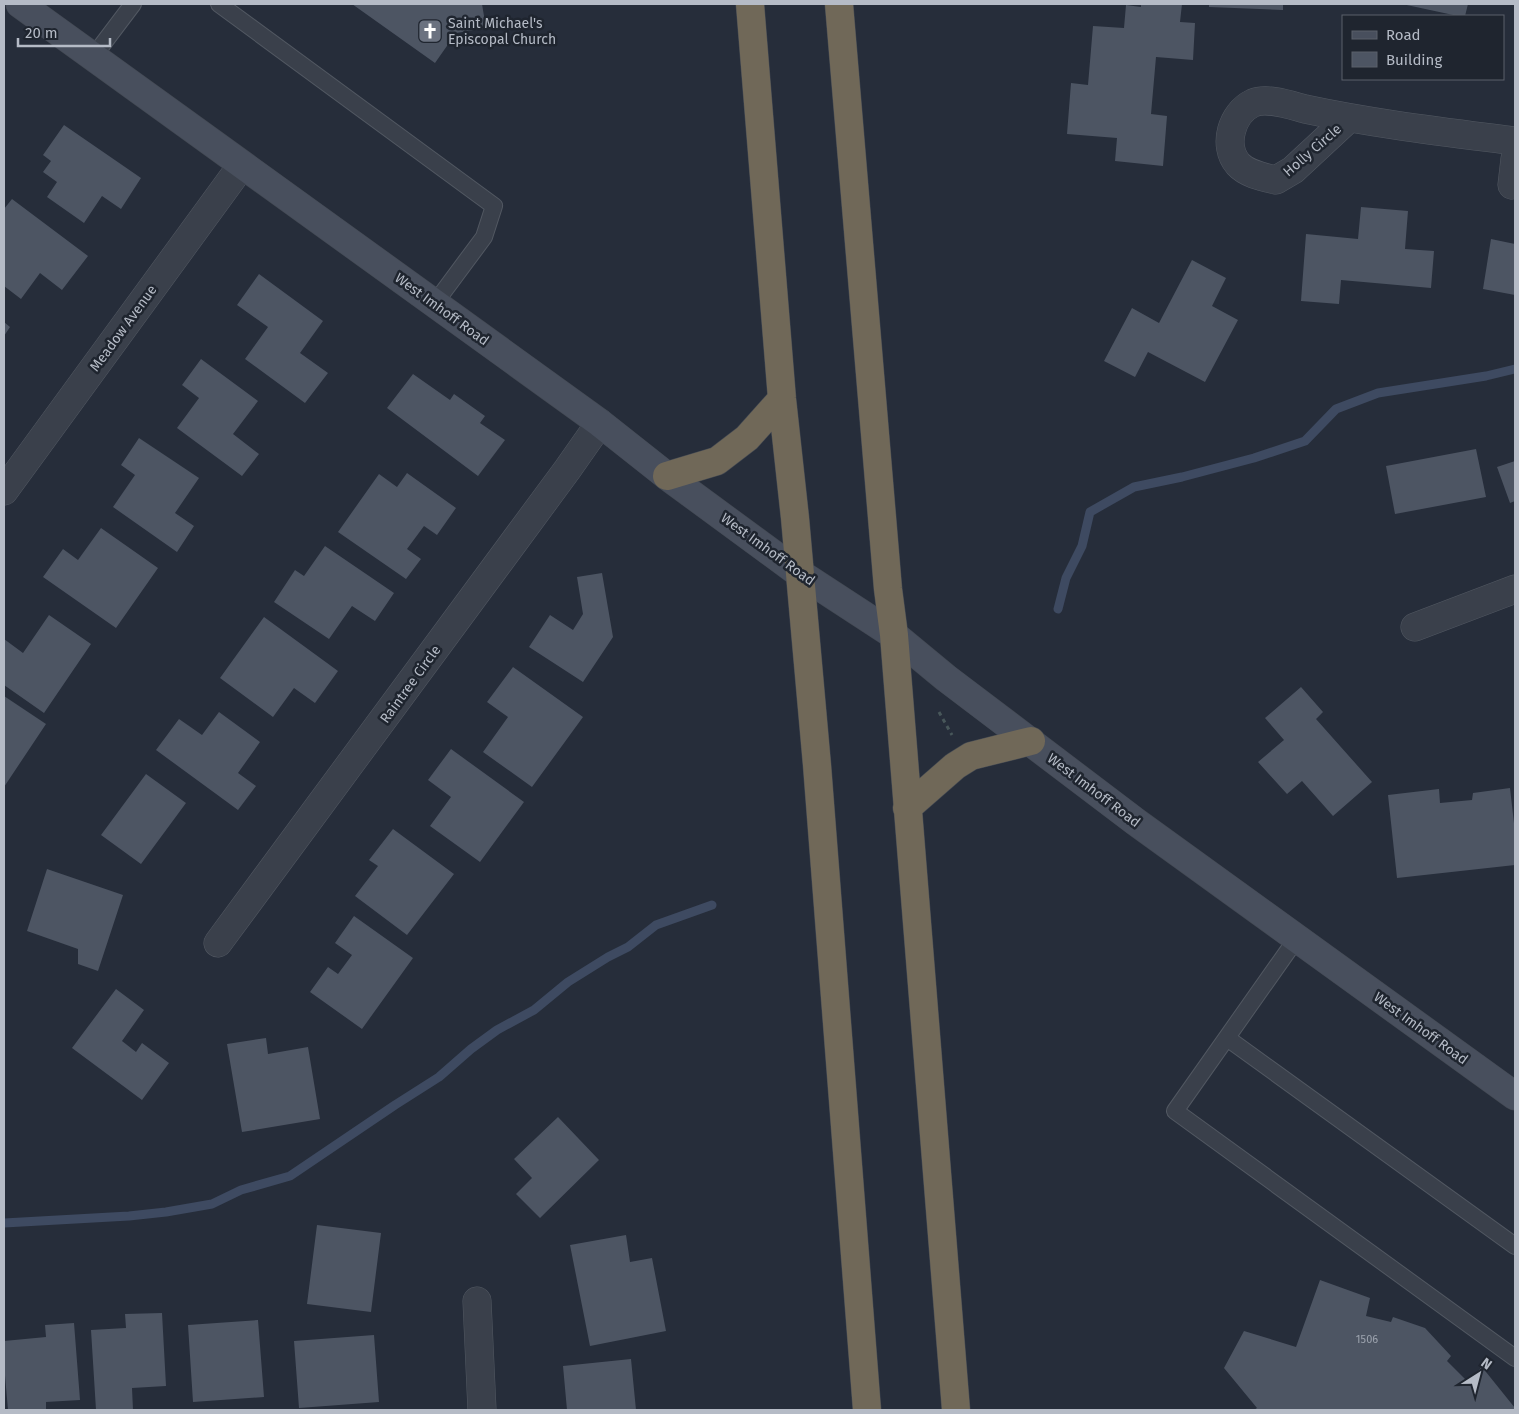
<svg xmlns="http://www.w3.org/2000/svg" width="1519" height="1414" viewBox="0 0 1519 1414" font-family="'Fira Sans',sans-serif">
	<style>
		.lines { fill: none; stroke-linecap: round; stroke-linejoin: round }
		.stream { stroke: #3e4a61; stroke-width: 9 }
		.building { fill: #4d5563 }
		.lane-casing { stroke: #525862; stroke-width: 18 }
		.street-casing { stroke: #525862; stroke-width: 29 }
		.secondary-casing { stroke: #434953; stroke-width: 29 }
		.highway-casing { stroke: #424852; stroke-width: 29 }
		.path { stroke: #48575a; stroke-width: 3; stroke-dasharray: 4 4; stroke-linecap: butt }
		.lane { stroke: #3a404b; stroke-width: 16 }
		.street { stroke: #3a404b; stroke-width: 28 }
		.secondary { stroke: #484f5d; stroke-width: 28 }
		.highway { stroke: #706858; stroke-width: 28 }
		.labels { text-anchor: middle; stroke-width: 5; stroke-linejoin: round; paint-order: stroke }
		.number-label { font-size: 11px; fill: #9ba2ad }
		.poi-label { font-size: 14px; fill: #b5bbc6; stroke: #1f252f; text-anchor: start }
		.street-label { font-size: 14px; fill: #b5bbc6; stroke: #1f252f }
	</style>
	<rect width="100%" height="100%" fill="#262d3a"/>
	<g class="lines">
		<path class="stream" d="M1058,609L1066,578L1082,546L1090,512L1134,487L1182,477L1254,458L1305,441L1336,409L1378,393L1486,376L1515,369
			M4,1223L129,1216L166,1212L212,1204L241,1190L290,1176L395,1105L439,1077L471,1049L497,1030L534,1010L568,982L608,957L628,947L656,925L712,905"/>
	</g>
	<path class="building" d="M352,4H482L486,28L456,33L435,63Z
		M1141,4H1182L1180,22L1195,23L1193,60L1156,57L1151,114L1167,116L1163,166L1115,161L1117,138L1067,134L1071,83L1088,85L1093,26L1124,28L1126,5L1141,7Z
		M1209,4H1283V10L1209,7Z
		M1402,4H1468L1465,16H1458Z
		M64,125L141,178L121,209L102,196L84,223L47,197L57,182L43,172L51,161L43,155Z
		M12,199L88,256L62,290L40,273L21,299L4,286V209Z
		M1361,207L1408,211L1405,249L1434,251L1431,288L1341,280L1339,304L1301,301L1306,234L1358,239Z
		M1491,239L1515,244V295L1483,289Z
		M1192,260L1226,278L1212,306L1238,320L1205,382L1148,352L1135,377L1104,361L1132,308L1159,323Z
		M259,274L323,321L300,353L328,373L305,403L245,359L268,327L237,305Z
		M4,322L10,327L4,336Z
		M201,359L258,401L233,434L259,454L242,476L177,428L199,398L182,385Z
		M413,374L450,400L454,394L485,416L480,423L505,440L478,476L387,408Z
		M139,438L199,478L175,513L194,526L177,552L113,507L135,475L121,465Z
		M1476,449L1486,497L1395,514L1386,466Z
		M1515,461V501L1510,503L1497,467Z
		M407,473L456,508L437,535L424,526L407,549L421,559L406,579L338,532L379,474L397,487Z
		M101,528L158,568L116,628L43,577L63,549L78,560Z
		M325,546L394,593L375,621L352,606L329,639L274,602L295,570L304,576Z
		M602,573L613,637L583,682L529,647L550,615L573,630L583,614L577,577Z
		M49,615L91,644L44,713L4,685V639L23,653Z
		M264,617L338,671L315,703L294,688L273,717L220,678Z
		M513,667L583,717L532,787L483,752L508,717L487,702Z
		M1301,687L1323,712L1316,719L1372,782L1333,816L1302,781L1287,794L1258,762L1284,740L1265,718Z
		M4,696L46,724L4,787Z
		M219,712L260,742L238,773L256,786L238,810L156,750L179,719L202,735Z
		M451,749L524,802L480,862L430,826L451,797L428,780Z
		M146,774L186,803L141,864L101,835Z
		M1510,788L1515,832V865L1397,878L1388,795L1439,789L1440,803L1472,800L1473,793Z
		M393,829L454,874L407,935L355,896L378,866L369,860Z
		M47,869L123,895L98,971L78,964V949L27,931Z
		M354,916L413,958L362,1029L310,992L328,967L338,974L352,955L335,943Z
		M116,989L144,1010L122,1041L136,1052L142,1043L169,1063L142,1100L72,1048Z
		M266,1038L268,1054L308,1047L320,1119L242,1132L227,1044Z
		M558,1117L599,1160L540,1218L516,1194L532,1178L514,1159Z
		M317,1225L381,1233L371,1312L307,1304Z
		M626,1235L630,1262L652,1258L666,1331L590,1346L570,1245Z
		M1320,1280L1370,1298L1366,1316L1391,1322L1393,1317L1425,1328L1451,1356L1447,1361L1467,1381L1482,1367L1515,1408V1410H1254L1257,1408L1224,1368L1244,1331L1296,1347Z
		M162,1313L166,1386L132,1388L133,1410H96L91,1330L126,1328L125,1314Z
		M258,1320L264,1397L193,1402L188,1325Z
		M74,1323L80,1400L46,1402V1410H8L4,1364V1341L46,1337L45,1325Z
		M374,1335L379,1402L299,1408L294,1341Z
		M631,1359L636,1410H567L563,1366Z"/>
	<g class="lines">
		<g class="lane-casing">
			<path id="lane" d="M219,4L494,206L484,237L435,303
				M93,57L133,4
				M1297,938L1175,1111L1515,1358
				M1227,1038L1515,1246"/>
		</g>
		<g class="street-casing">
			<path id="street" d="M1349,118L1293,170L1276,180C1263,177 1247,174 1238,164C1222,145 1232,113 1253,103C1268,97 1290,105 1305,109C1375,124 1445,132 1515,141
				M1512,185L1515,159
				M4,491L242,165
				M1415,627L1515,589
				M218,943L567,470L600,423
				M477,1301L482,1410"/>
		</g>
		<g class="secondary-casing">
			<path id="secondary" d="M20,4L600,423L667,476L799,573L894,635L946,678L1136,822L1515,1096"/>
		</g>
		<g class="highway-casing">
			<path id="highway" d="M750,4L782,399L795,518L817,765L867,1410
				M839,4L888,589L894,635L956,1410
				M667,476L717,461L747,438L782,399
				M907,808L955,766L971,756L1031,741"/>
		</g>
		<path class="path" d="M939,712L952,735"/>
		<use href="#lane" class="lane"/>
		<use href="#street" class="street"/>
		<use href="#secondary" class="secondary"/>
		<use href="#highway" class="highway"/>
	</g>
	<defs>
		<g id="church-square" transform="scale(1.25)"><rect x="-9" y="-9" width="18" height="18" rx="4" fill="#6b7280" stroke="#1f252f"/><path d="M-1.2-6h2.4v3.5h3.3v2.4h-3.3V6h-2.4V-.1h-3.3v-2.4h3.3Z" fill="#fff"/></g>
	</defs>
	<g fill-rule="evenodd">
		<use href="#church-square" x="430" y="31"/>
	</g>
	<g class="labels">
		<g class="number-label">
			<text x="1367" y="1343">1506</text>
		</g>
		<g class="poi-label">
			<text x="448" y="28">Saint Michael's<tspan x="448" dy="16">Episcopal Church</tspan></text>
		</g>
		<g class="street-label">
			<text transform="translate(1312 150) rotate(-41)" y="5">Holly Circle</text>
			<text transform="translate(442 309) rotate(36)" y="5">West Imhoff Road</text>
			<text transform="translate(123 328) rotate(-54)" y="5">Meadow Avenue</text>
			<text transform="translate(768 549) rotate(36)" y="5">West Imhoff Road</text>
			<text transform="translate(410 684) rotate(-54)" y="5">Raintree Circle</text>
			<text transform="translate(1094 790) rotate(37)" y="5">West Imhoff Road</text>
			<text transform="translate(1421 1028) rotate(36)" y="5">West Imhoff Road</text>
		</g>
	</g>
	<rect width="1519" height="1414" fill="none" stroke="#b5bbc6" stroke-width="10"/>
	<rect x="1342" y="15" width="162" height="65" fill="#1f252f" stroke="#5b616b"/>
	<rect x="1352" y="31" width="25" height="8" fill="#484f5d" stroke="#5b616b"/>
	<text x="1386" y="40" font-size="15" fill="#b5bbc6">Road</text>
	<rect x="1352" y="52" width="25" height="15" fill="#4d5563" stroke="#5b616b"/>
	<text x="1386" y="65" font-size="15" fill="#b5bbc6">Building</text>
	<g transform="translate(1479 1374) rotate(36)" stroke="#1f252f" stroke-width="4" paint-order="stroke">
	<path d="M0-4L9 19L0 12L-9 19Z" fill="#b5bbc6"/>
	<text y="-8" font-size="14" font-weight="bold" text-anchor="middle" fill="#b5bbc6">N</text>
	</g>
	<path d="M18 38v8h92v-8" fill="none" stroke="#b5bbc6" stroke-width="2.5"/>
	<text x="25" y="38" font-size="15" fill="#b5bbc6" stroke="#1f252f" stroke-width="4" paint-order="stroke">20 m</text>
</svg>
